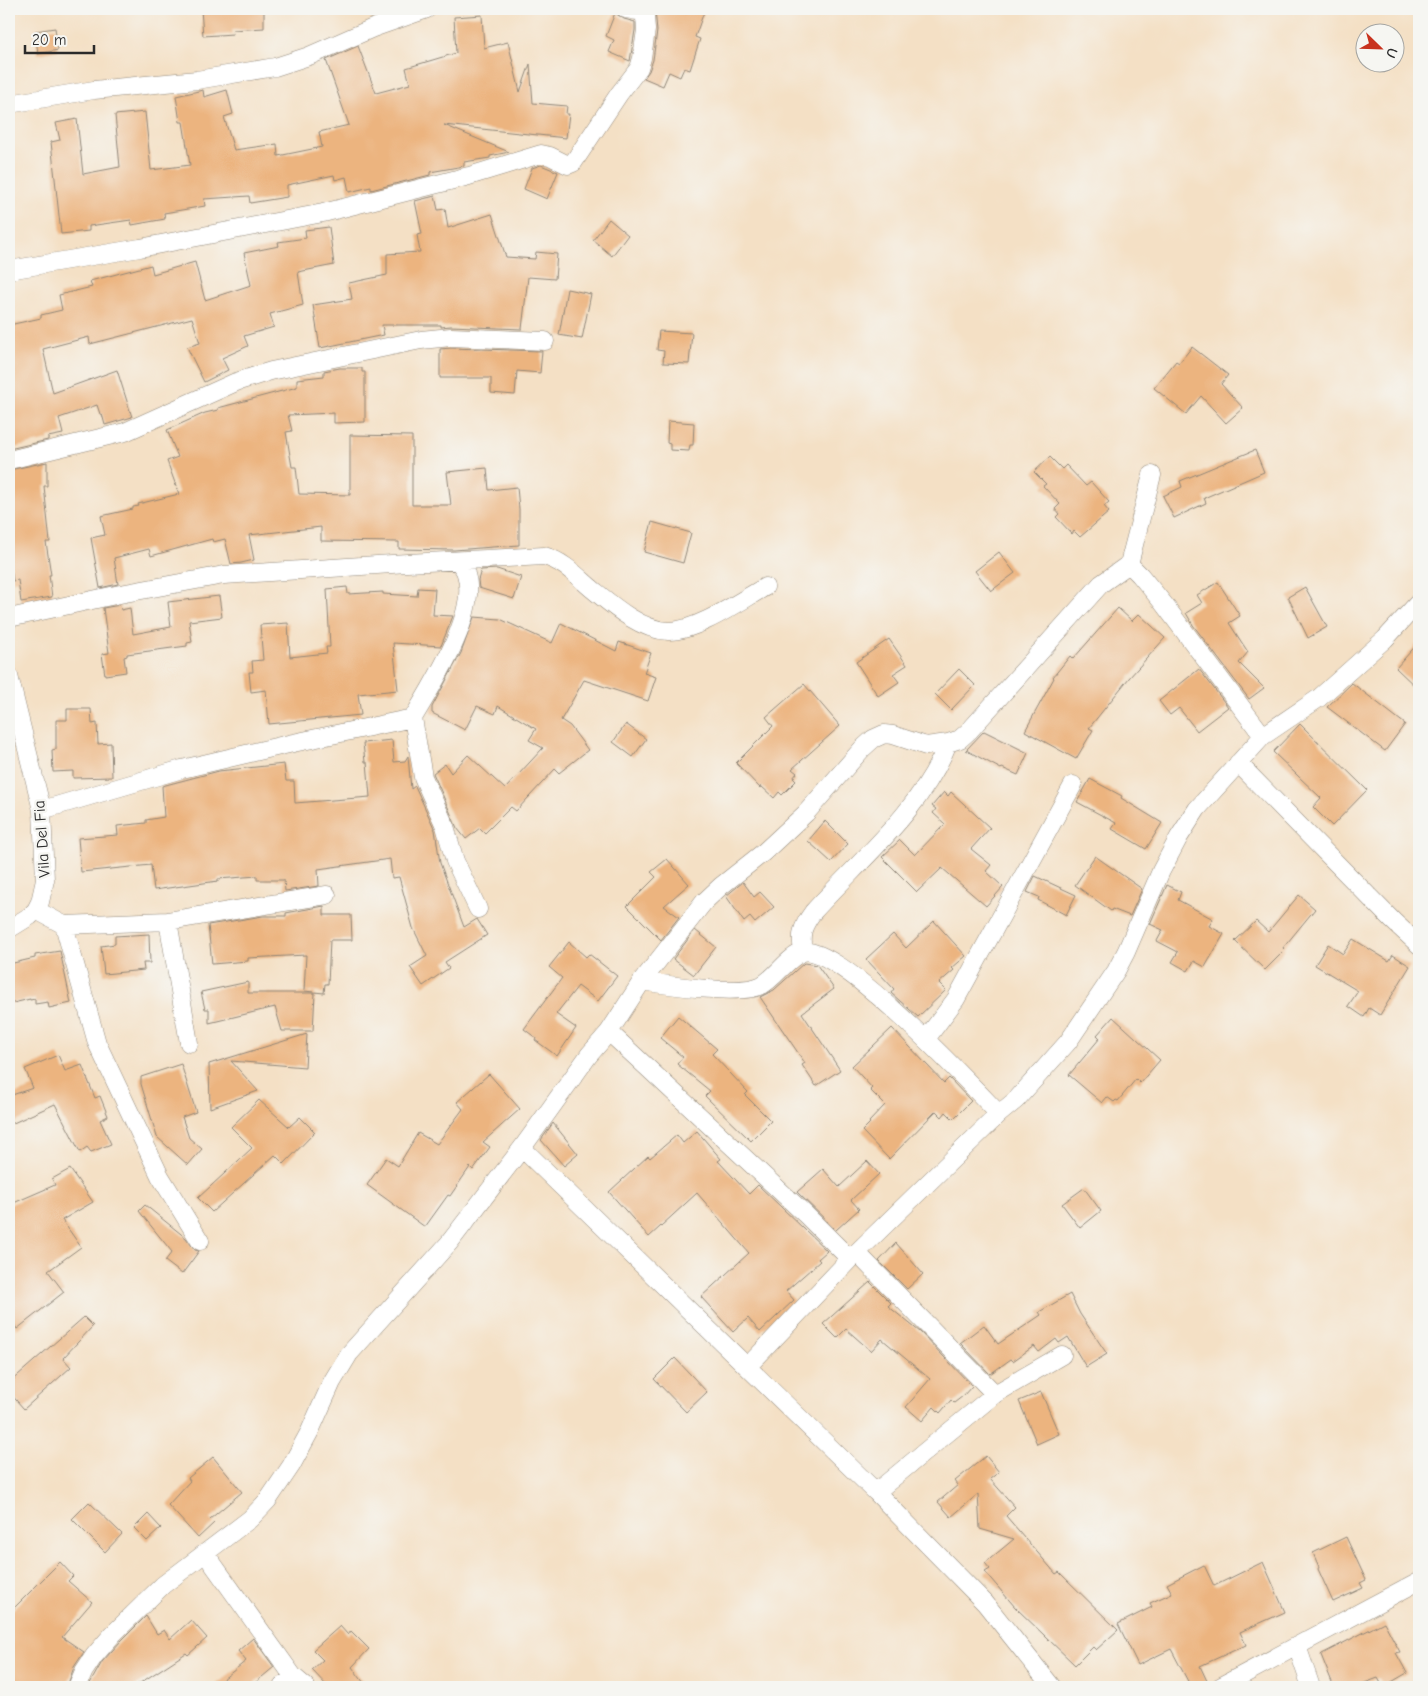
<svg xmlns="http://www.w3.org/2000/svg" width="1428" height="1696" viewBox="0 0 1428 1696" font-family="'Comic Neue',sans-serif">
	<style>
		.building { fill: #ecb47f }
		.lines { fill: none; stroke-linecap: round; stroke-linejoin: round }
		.minor-casing { stroke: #908678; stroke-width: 19 }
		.minor { stroke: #fff; stroke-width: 18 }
		.labels { text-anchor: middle; stroke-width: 5; stroke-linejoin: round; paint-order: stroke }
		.street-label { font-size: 16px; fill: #2b2b2b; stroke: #f6f6f2 }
	</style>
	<rect width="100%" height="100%" fill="#f6f6f2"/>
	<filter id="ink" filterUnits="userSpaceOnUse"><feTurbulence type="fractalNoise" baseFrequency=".02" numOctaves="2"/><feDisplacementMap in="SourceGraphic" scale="10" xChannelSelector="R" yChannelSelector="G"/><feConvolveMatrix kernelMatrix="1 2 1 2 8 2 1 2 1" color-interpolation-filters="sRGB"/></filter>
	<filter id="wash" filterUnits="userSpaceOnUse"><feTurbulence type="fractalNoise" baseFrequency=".0096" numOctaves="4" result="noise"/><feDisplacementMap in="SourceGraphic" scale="20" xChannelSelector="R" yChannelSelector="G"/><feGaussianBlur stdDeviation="1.12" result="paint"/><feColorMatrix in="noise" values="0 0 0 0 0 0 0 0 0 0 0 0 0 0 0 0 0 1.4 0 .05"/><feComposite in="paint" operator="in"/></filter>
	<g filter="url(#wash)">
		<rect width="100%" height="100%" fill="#f4e0c5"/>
		<g id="blocks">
			<path class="building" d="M201,9H264V28L232,30L233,34L203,36Z
				M655,9H705L695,37L700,39L690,70L684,68L680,77L669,72L663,86L644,78L649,71L653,60L657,31Z
				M615,13L624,19L635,22V30L630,61L609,52L614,40L606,36Z
				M482,15L484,48L508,42L520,92L530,64L533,103L567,106L566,114H569L566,138L444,125L509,152L490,156V158L464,162V166L430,172V175L371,190V187L349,192L346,177L335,180L334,175L287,185V197L250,203L249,196L204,199L205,206L164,213L165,219L132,225L131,220L89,226V231L61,234L51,142L60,140L56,123L77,119L83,174L120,167L115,115L145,112L151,170L190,165L183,122H180L176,96L203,90L204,97L227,90L233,114L224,117L234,150L277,144L278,156L322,147L319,132L349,125L326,60L358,46L376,93L410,84L406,68L456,53L454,17Z
				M55,28L58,50L38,54L35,31Z
				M541,165L558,172L547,199L524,189L532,168Z
				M435,196L438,210L445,209L448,228L492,214L506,257L535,259L536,252L557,254L555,279L528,277L522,329L451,326L441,327V325H382L384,335L320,348L313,305L352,299L349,283L387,275V254L420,252L417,235L422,234L415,201Z
				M609,219L628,235L612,256L593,240Z
				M329,227L334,265L298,272L303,305L270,314L274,327L244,336L248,346L222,358L228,370L204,382L187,347L200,343L192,318L90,344L89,337L43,349L53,393L117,370L132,417L105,425L102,414H100L97,405L59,418L63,434L48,437V440L9,449V325L41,318V315L62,310L59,295L92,287L90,281L151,265L153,274L195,262L205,300L251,285L244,253L279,246L278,242L306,238L305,230Z
				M567,289L591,294L582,339L559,335Z
				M659,331L692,333L689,364L663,363L664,351L657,350Z
				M1192,347L1228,375L1221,384L1243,408L1226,423L1201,396L1186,414L1154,388L1176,361L1179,363Z
				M451,348L542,351L540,373L517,371L515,395L491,393V378H440V349Z
				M340,368H362V372H365V422L334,423V413L288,415L292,431L286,432L292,467H296L299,494L350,495V435L412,436V505H451L447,472L487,468L489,490L517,487L519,509V545L454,550L399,549V542L321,541V527L249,535L254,560L241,563L231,564L225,539L213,542L212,539L151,556L149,549L114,558L118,584L100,588L91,538L105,535L101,516L133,509V507L139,506L138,504L179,494L167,461L178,457L167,430L205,413L218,410V408L297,387V379L324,376V371Z
				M668,421L694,423L693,445H690L689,451L670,450V444L667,443Z
				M1255,450L1264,472L1204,498L1206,503L1174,518L1163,496L1182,487L1180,481Z
				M1050,457L1062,469L1066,465L1086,486L1091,482L1109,502L1104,506L1109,512L1080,537L1074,531L1072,534L1056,517L1059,514L1055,509L1060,504L1043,486L1046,484L1034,472Z
				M47,462V486H44L50,542H46L51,575H49L52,597L21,602L18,580L13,581L9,554V470Z
				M652,522L691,533L683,563L644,552Z
				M999,552L1015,573L991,591L975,571Z
				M497,569L521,577L514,599L479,588L478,580L481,570Z
				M1218,582L1240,616L1229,623L1248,652L1239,663L1264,688L1249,699L1193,625L1186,613L1202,603L1197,595Z
				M347,587L348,594L383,592V594L417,596L418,588L435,589L433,615L453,616L441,646L393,643L398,690L358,694L361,715L269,724L266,690L251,692L249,672H253L252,661L263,660L260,625L288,623L290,657L327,653L326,647H330L327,589Z
				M1305,587L1327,627L1308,638L1288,597Z
				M219,596L222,617L189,621L192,642L187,643V646L127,654V656L124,657L126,672L105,675L102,654L109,653L103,608L120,605L121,610L130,608L133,634L171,627L168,602Z
				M1118,608L1132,621L1139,614L1165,638L1129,678L1089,728L1093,730L1076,759L1025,731L1054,678L1053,677L1070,656L1073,659Z
				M474,617L500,619L552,643L561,623L616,651L619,642L651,653L644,673L656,677L648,701L584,680L561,720L570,726L588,750L559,773L555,769L516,811L511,807L485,833L480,828L466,839L457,828L433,773L445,764L451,773L468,755L505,789L543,748L529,740L536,729L498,706L495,714L477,706L465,730L432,713V707L461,653Z
				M889,639L907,665L893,674L899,682L878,696L856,662Z
				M1419,642V690L1396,668Z
				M959,669L975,685L951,710L935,694Z
				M1199,669L1228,707L1197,731L1179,708L1170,715L1159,701Z
				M1352,683L1405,724L1385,751L1327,707Z
				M804,684L840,726L792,769L797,773L793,778L796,781L782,795L779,792L774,798L761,786L760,788L736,763L773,726L766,717Z
				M67,709H91L92,724L97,723L98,744L111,743L112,777L73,778V771L53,772L52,750L56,749V720H67Z
				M626,724L646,739L633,757L613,742Z
				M1300,724L1367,790L1332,826L1313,807L1321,798L1273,752Z
				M984,731L1028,753L1018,775L1002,768L1001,769L966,750Z
				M392,740L394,762L405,761L408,756L411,789L415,786L435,830L440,863L464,927L477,919L487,935L445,962L449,968L423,986L410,967L427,956L413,928L399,877L392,878L390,859L318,869L319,886L285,891L284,880H257V876L218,879V881L154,890L151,865L81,872L78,838L118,835L117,826L146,823V820L164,817L162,786L219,771L284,764L286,781H294L295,803L370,797L367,762H365L363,743Z
				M1090,779L1122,796L1121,798L1162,823L1146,849L1112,829L1116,823L1077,802Z
				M944,792L948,796L951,792L990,828L971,849L991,865L986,871L1003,887L986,906L942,868L917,892L882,857L900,840L915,855L945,824L933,813L936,809L932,806Z
				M825,821L848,844L831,862L808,841Z
				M1095,856L1142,889L1130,916L1112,909L1111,911L1075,885Z
				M667,859L689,884L664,906L679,917L661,940L627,906L656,877L651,872Z
				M1035,876L1076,895L1066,915L1038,900L1039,897L1027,892Z
				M743,882L754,897L760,892L774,907L755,923L750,917L744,922L726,896Z
				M1167,885L1181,892L1178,900L1213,919L1209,926L1224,934L1205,967L1194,961L1188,971L1172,962L1178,952L1157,941L1163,930L1150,924Z
				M1299,895L1315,909L1283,948L1285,950L1265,970L1235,941L1256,921L1268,932Z
				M324,906V915H351L352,940H330L328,984H325L324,993L304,991L306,955L248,958V961L212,964L208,925L263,916H286V913Z
				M934,921L966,956L952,968L954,970L939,983L946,990L918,1017L891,993L894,989L866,959L893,934L906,948Z
				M695,930L716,947L694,975L673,959Z
				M149,934L150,963H143L144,970L104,974L101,946L115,944V936Z
				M1353,939L1389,961L1393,955L1410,966L1380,1015L1369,1008L1364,1017L1348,1006L1358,991L1315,965L1328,944L1343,954Z
				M569,942L586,957L589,954L617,976L598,1001L578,986L556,1014L576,1028L557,1056L535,1040L536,1038L524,1029L562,978L549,967Z
				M60,951L71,1003L49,1008L48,1002L35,1004V999L30,1000V999L9,1004V964L35,958V955Z
				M804,963L817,965L834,989L802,1013L840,1070L816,1086L802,1065L805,1063L760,997L774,990Z
				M248,982V993H315L313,1031H282L275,1007L209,1023V1009H205L201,992Z
				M678,1016L717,1049L712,1054L748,1092L745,1095L771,1121L751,1141L705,1096L710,1091L677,1064L683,1057L660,1038Z
				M1113,1017L1160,1060L1140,1083L1136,1079L1118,1101L1116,1100L1114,1102L1107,1097L1102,1103L1069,1075L1100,1038L1097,1035Z
				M892,1028L944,1083L949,1078L971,1101L953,1119L946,1112L942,1117L936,1111L889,1159L862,1131L870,1123L869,1122L885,1105L870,1090L872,1088L852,1066Z
				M307,1034L305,1067L231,1061L258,1091L210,1108L209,1064Z
				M58,1055L65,1071L82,1065L95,1098L100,1096L108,1116L100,1120L111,1144L91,1152L87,1147L80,1152L55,1104L9,1125V1096L33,1088L25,1069Z
				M181,1064L196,1112L182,1117L189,1138L202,1149L188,1165L157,1137L141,1084V1077Z
				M489,1074L520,1109L483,1142L490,1147L473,1170L470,1167L450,1196L448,1195L425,1227L367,1185L386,1158L398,1166L418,1133L437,1144L463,1109L457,1102Z
				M259,1100L289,1127L300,1117L315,1132L284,1164L275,1155L212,1212L198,1198L252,1148L231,1127Z
				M553,1123L578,1154L564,1166L541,1140Z
				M697,1131L721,1159L718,1161L749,1194L758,1185L827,1251L818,1259L820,1261L786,1291L794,1300L760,1332L748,1318L733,1332L701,1297L749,1253L697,1193L649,1237L609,1192L648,1156L650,1158L677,1135L683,1143Z
				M867,1161L879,1174L851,1200L859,1209L836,1230L797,1192L823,1169L839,1187Z
				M70,1169L93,1202L62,1220L81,1247L48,1271L64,1292L17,1329L9,1317V1205L55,1185L52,1179Z
				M1084,1188L1101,1211L1080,1228L1062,1204Z
				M145,1205L186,1238L195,1250L199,1251L182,1274L165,1261L172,1252L139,1211Z
				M896,1243L923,1274L907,1289L879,1261Z
				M870,1282L891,1303L888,1306L920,1332L972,1386L963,1396L954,1403L951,1400L940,1413L934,1407L922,1421L906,1407L930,1379L882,1339L871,1351L846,1329L837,1338L823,1324Z
				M1070,1294L1080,1314L1107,1354L1086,1367L1068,1337L1059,1343L1056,1339L1039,1352L1034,1346L1013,1361L1011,1359L990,1374L960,1343L984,1325L998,1344L1041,1315L1039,1312Z
				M84,1317L93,1326L63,1358L71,1367L24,1409L9,1392V1383Z
				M675,1358L707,1392L686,1412L654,1379Z
				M1041,1392L1059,1434L1037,1444L1019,1401Z
				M986,1456L999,1472L990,1479L1015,1507L1006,1516L1056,1574L1059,1572L1118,1630L1096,1650L1093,1647L1075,1665L1015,1607L985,1572L990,1569L985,1563L1014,1539L980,1529L978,1494L951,1517L938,1502L958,1485L955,1481Z
				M213,1457L242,1492L210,1519L214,1523L198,1538L168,1505L190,1481L188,1478Z
				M89,1502L122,1534L105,1552L72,1519Z
				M148,1514L161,1528L147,1541L134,1528Z
				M1346,1537L1366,1580L1360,1583L1363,1588L1333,1602L1318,1569L1319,1567L1313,1553Z
				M60,1562L73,1576L68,1581L92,1602L62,1637L84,1652L74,1667L67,1687H9V1613Z
				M1263,1562L1285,1612L1240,1632L1246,1645L1200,1666L1207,1681L1196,1687H1191L1171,1649L1138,1665L1118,1624L1152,1607L1150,1603L1172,1593L1167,1584L1204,1565L1214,1586Z
				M146,1616L157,1634L164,1630L170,1639L191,1620L207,1638L188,1655L186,1653L134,1687H88L102,1662L121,1641Z
				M1384,1622L1400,1652L1396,1653L1407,1673L1383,1687L1378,1678L1354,1687H1334L1321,1655L1322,1654Z
				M340,1626L348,1635L351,1631L369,1649L352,1667L367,1687H328L312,1670L323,1660L313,1650Z
				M253,1638L274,1667L250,1687H213L246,1661L238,1651Z"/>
		</g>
	</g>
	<g filter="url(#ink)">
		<use href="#blocks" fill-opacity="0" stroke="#908678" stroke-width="1"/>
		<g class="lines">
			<g class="minor-casing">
				<path id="minor" d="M9,104L94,90L197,80L275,67L309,56L373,28L427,9
					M9,270L140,248L323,213L469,176L541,154L550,156L568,165L573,163L619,94L639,68L642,58L646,30L645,16L638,11L626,9
					M9,460L125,432L236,382L271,371L421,340L451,337L545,341
					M1129,564L1140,575L1163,603L1263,736
					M9,618L120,594L224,575L407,563L544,556C563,561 577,576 591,588C612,605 640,630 668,631C696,632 740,601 765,587
					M9,676L42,810L45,880L40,902L36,910L30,916L9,929
					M413,718L423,777L445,826L455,861L478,909
					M1238,763L1393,921L1419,945
					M42,810L182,769L293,743L413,718C433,684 479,613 466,574C465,569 461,565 458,561
					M36,910L64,925L97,1043L160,1176L200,1241
					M168,921L189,1043
					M64,925L168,921L327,895
					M803,952C800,934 802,927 813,912C861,859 921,811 948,743
					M642,981C666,985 743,996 762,985C775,978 789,956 803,952C838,943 972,1086 999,1114
					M609,1032L806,1215L850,1259
					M926,1039L956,999L1073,785
					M522,1148L876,1492L985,1603L1052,1687
					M857,1253L995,1394
					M748,1366L850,1259L999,1114L1016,1100L1068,1042L1116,971L1126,952L1161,871L1179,837L1197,809L1263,736L1319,698L1385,639L1419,602
					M876,1492L995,1394L1062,1355
					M205,1553L293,1676L306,1687
					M1297,1646L1311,1687
					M77,1687L84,1671L94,1656L113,1634L163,1585L250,1519L268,1500L291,1466L310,1431L332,1382L349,1354L449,1243L522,1148L589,1055L609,1032L642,981L704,902L721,886L764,852L806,813L862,749L873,739L884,734L893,735L926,746L948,743L960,739L970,730L1101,584L1129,564L1152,475
					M282,1687L293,1676
					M1220,1687L1419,1581"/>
			</g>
			<use href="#minor" class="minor"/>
		</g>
	</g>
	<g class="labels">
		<g class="street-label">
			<text transform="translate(41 839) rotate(-94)" y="6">Vila Del Fia</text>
		</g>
	</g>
	<rect width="1428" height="1696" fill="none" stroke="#f6f6f2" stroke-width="30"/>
	<g transform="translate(1380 48) rotate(113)"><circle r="24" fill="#f6f6f2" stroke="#a5a5a2"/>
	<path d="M0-4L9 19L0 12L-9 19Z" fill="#c8321e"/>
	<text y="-8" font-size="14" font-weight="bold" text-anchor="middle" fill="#2b2b2b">U</text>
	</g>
	<path d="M25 45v8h69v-8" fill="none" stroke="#2b2b2b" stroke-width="2.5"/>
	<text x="32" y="45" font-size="15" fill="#2b2b2b" stroke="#f6f6f2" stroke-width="4" paint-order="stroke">20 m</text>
</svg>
